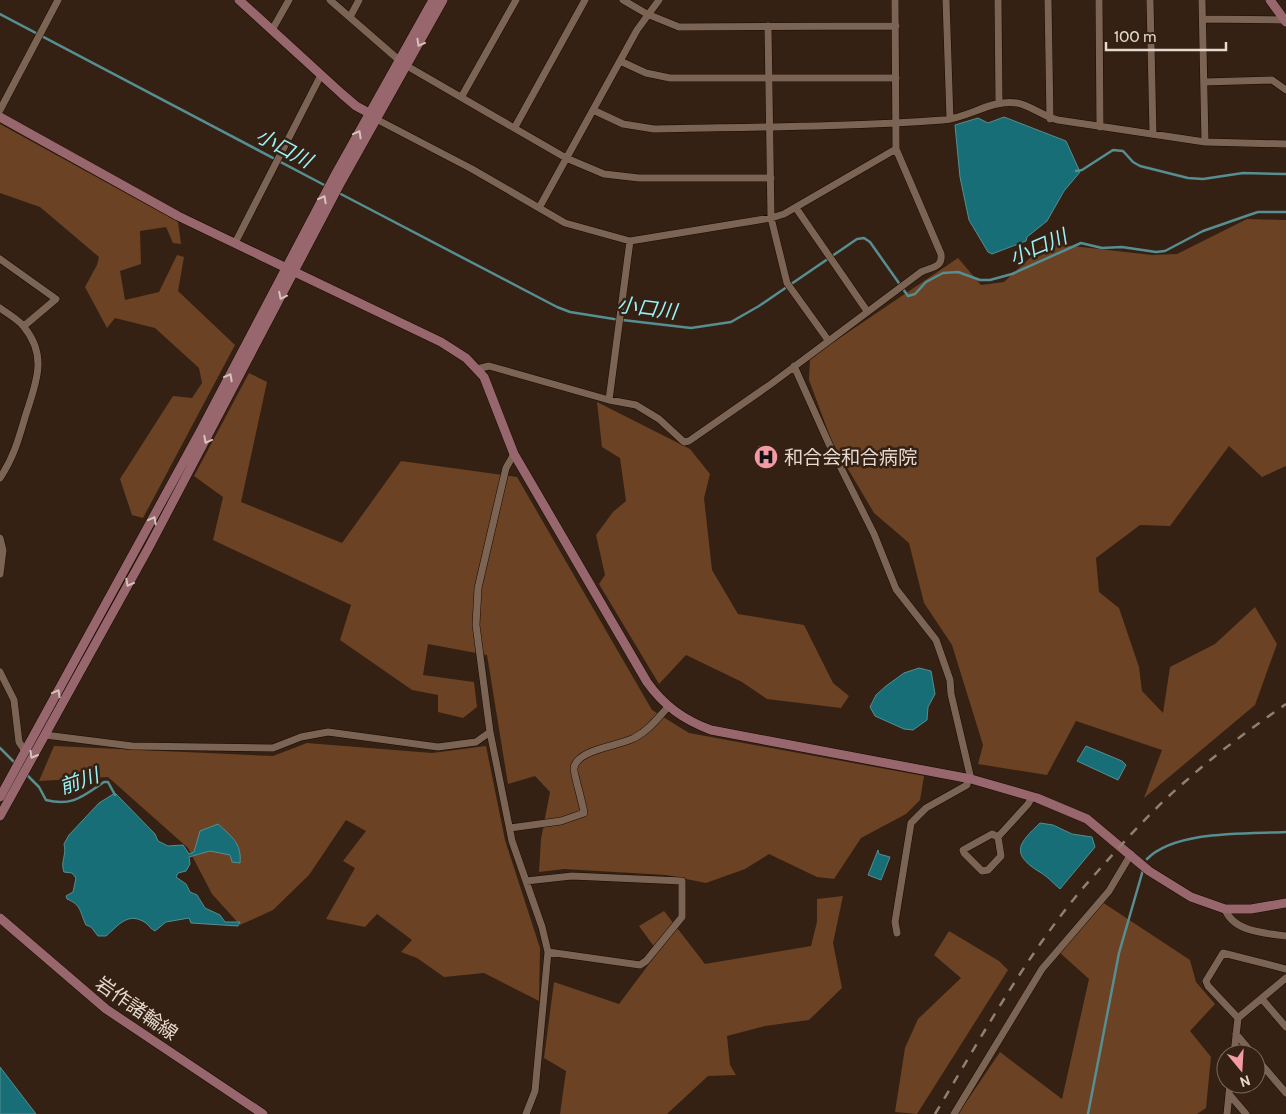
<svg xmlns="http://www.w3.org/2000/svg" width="1286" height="1114" viewBox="0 0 1286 1114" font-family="Cabin,'Noto Sans JP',sans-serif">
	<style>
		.green { fill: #6b4223 }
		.water { fill: #186e76; stroke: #568e91 }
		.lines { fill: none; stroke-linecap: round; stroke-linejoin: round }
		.stream { stroke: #568e91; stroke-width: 2.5 }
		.street-casing { stroke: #1b0a01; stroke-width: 8 }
		.secondary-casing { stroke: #1b0a01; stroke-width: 10 }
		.street { stroke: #7b6454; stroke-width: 7 }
		.secondary { stroke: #98676e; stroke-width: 9 }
		.rail { stroke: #908074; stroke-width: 2.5; stroke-dasharray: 9 9; stroke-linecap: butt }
		.oneway { stroke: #d6c2bc }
		.labels { text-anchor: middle; stroke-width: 5; stroke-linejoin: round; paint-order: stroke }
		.poi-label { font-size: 19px; fill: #e6d9d0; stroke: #342113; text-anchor: start }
		.street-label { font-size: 19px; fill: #e6d9d0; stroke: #342113 }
		.water-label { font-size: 20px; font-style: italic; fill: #9af3fb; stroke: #342113 }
	</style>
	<rect width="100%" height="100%" fill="#342113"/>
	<path class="green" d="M0,124L178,222L181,244L173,243L166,227L140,231L141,264L120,271L125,300L159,292L177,255L184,257L178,291L235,345L143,518L132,515L120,479L173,396L192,398L202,383L199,368L155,328L115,318L107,328L85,287L97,265L99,257L40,207L0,193Z
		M1247,219L1286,220V466L1262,477L1229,446L1170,526L1140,525L1096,558L1099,592L1119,608L1139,667L1142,691L1163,713L1170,667L1215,644L1255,607L1277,644L1255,705L1144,798L1162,750L1076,721L1047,775L978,764L983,745L952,645L924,603L909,543L874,513L832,442L809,380L810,358L958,258L981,285L1004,282L1046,243L1152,255L1177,254Z
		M249,373L267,382L241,502L342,543L401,461L517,477L652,710L689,733L924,776L920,800L906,814L861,838L834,879L817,877L769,854L745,869L706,883L666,875L564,869L539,872L541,839L550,792L535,776L508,784L487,655L428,644L423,675L474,682L477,707L463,718L438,712V695L412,690L340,640L351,605L213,540L223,497L194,476Z
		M597,402L690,449L710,474L704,498L712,570L738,614L804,625L833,683L849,696L841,708L767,699L742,682L686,655L659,684L599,584L605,575L596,535L613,512L626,501L620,458L602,447Z
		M307,743L432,753L486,746L505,840L540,948L539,1001L484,973L444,977L417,958L401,952L412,940L377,914L365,927L326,919L355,868L343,861L366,831L346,820L309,875L273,910L240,925L212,894L188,848L108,777L39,781L54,746L273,756Z
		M843,896L833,943L842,988L809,1020L765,1026L727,1036L730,1065L736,1075L708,1076L667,1114H560L566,1071L544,1058L554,982L619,1004L658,952L639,926L664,911L705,964L811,946L817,922V899Z
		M1102,902L1190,960L1196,982L1215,1004L1190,1031L1211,1057L1206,1108L1197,1114H958L1000,1052L1062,1099L1089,979L1059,952Z
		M949,931L999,961L1008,970L917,1114L895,1112L905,1048L918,1019L961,978L934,955Z"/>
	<path class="water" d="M1004,117L1066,141L1080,172L1064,191L1047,221L1027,237L1026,241L992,254L988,252L969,220L960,177L955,125L978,118L988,123Z
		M919,668L931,671L935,694L928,707L927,720L913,730L904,729L875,716L870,707L876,695L886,686L904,673Z
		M1086,746L1122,761L1126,765L1118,780L1077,761Z
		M115,793L155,834L158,841L168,846L183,845L189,854L194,852L200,831L218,824C231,836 242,843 240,863L232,862L230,855L210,851L189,857L190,864L186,871L178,873L176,877L186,884L190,892L197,895L205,908L220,915L225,922H240L238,926L191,923L189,918L166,922L155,931C151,929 149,926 146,923C128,911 119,925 106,936H98L91,927L86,925C80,913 82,905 67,899L66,896L73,892L76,878L72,873L64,872C60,862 67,855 64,844L69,835L99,803Z
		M1040,823L1053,825L1072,834L1092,837L1095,847L1060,889C1053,883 1046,875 1038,871C1010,853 1019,843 1040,823Z
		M878,850L879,854L890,857L881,880L868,875Z
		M0,1067L36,1114H0Z"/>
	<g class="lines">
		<path class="stream" d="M0,14L328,187
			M1076,171L1082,170L1113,150L1123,151L1133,162L1140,166L1188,178L1203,179L1243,173L1286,174
			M337,192L557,307L570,312L614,319L691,328L731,322L759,306L857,239L864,238L870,242L908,296L915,294L926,282L943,273L958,272L980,280H990L1012,274L1081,243L1102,248L1122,247L1156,252L1165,251L1203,231L1249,215L1258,212H1286
			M0,748L15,763
			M26,774L39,787L46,800C72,807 83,796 104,782H108L115,795
			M1147,859C1176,830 1247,834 1286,832
			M1088,1114L1119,953L1143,870"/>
		<g class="street-casing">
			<path id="street" d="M330,0L400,61
				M623,0L647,14L679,27L896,26
				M946,0L950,119
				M998,0L999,102
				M1048,0L1050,119
				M1099,0L1100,127
				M1150,0L1153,134
				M1202,0L1205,142
				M350,17L359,0
				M1203,19L1284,20
				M768,26L771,218L787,283L828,340
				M272,30L289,0
				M620,61L646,73L670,78H896
				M407,66L566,158L604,174L639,178H771
				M1204,82L1272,80L1286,90
				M462,96L516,0
				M0,110L58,0
				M593,110L623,124L654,129C751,127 847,127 943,120C969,118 991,99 1017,103C1030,105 1044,117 1058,120L1205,142L1286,144
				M378,120L472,169L565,223L630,241L771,218L784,214L896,149
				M515,127L585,0
				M539,208L637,30L659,0
				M796,208L867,311
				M235,243L321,75
				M0,259L56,299L24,326
				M0,308C8,314 19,320 24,327C48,356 36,383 26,414C19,438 14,457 0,478
				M794,366L829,444L874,534L896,589L936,640L950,680L951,694L971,779
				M477,369L489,366L609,400L636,405L659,419L684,442L689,441L771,384L921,272C931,267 943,268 941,254L896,149L895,0
				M609,400L630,241
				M514,454L506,468L478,588L476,625L490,732L512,841L542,927L548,952L535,1091L526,1114
				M0,538L3,550L0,574
				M0,672L14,700L19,742L25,751
				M45,735L132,746L273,748L301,737L328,732L438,747L476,742L490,732
				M510,828L561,821L584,813C583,804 573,771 574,768C577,749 619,746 634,738C648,731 658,718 668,707
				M998,837L992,834L963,850L964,853L982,871L988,870L1001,856L998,837L1028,804L1032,797
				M526,881L572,876L682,881V917L646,961L640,965L548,952
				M1225,909C1233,932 1265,933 1286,936
				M897,933L895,922L911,823L926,808L967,785L968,779
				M1262,999L1286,1027
				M1238,1018L1208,986L1206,981L1223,953L1286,969
				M1236,1034L1253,1054
				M1234,1054L1238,1018L1286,978
				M1256,1058L1286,1093
				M1229,1094L1246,1114
				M954,1114L1042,969L1109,891L1131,854
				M1227,1114L1230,1084"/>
		</g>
		<g class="secondary-casing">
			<path id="secondary" d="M239,0L342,94L356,106L369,113
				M1270,0L1286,22
				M0,117L178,216L441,342L466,358L484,377L514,454L647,682C664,706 684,720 711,730L971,779L1037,798L1087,819L1149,871L1191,897L1225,909H1251L1286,903
				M0,797L201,430L334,177L433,0
				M0,816L149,547L341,182L443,0
				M0,918L106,1009L263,1114"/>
		</g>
		<use href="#street" class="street"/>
		<use href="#secondary" class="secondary"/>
		<path class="rail" d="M935,1114C981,1038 1025,957 1082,889C1115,852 1149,812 1187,780C1218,752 1252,728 1286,704"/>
	</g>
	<defs><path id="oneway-chevron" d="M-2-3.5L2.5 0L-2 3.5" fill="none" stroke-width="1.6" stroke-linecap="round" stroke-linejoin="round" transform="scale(1.25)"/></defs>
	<g class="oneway">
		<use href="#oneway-chevron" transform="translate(420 43) rotate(119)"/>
		<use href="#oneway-chevron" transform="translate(358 134) rotate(-61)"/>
		<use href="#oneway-chevron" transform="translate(323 199) rotate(-62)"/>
		<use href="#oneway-chevron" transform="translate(282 296) rotate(116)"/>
		<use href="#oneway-chevron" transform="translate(229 377) rotate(-62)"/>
		<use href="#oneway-chevron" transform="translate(207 440) rotate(118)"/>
		<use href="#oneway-chevron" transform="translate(153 520) rotate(-62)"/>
		<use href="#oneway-chevron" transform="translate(129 583) rotate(119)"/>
		<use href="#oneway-chevron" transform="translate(57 693) rotate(-61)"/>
		<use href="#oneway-chevron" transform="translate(33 755) rotate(120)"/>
	</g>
	<defs>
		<g id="hospital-disc" transform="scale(1.25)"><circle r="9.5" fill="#f49aa6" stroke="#342113"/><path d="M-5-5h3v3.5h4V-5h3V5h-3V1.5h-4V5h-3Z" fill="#111"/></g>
	</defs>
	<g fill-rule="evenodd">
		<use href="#hospital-disc" x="766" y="457"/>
	</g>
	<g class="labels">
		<g class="poi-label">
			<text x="784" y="464">和合会和合病院</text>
		</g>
		<g class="street-label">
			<text transform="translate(137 1008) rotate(35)" y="7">岩作諸輪線</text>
		</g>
		<g class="water-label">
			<text transform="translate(284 148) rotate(28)" y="7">小口川</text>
			<text transform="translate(1038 247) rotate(-23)" y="7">小口川</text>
			<text transform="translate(647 308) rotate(7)" y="7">小口川</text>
			<text transform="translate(79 781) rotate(-19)" y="7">前川</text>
		</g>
	</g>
	<g transform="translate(1241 1069) rotate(162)"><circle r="24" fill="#342113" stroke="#7b6b5f"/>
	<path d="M0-4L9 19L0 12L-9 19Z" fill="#f49aa6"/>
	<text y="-8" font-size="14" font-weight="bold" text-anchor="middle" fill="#e6d9d0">N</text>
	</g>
	<path d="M1106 42v8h120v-8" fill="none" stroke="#e6d9d0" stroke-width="2.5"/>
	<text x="1114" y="42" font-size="15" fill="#e6d9d0" stroke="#342113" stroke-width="4" paint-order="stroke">100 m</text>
</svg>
